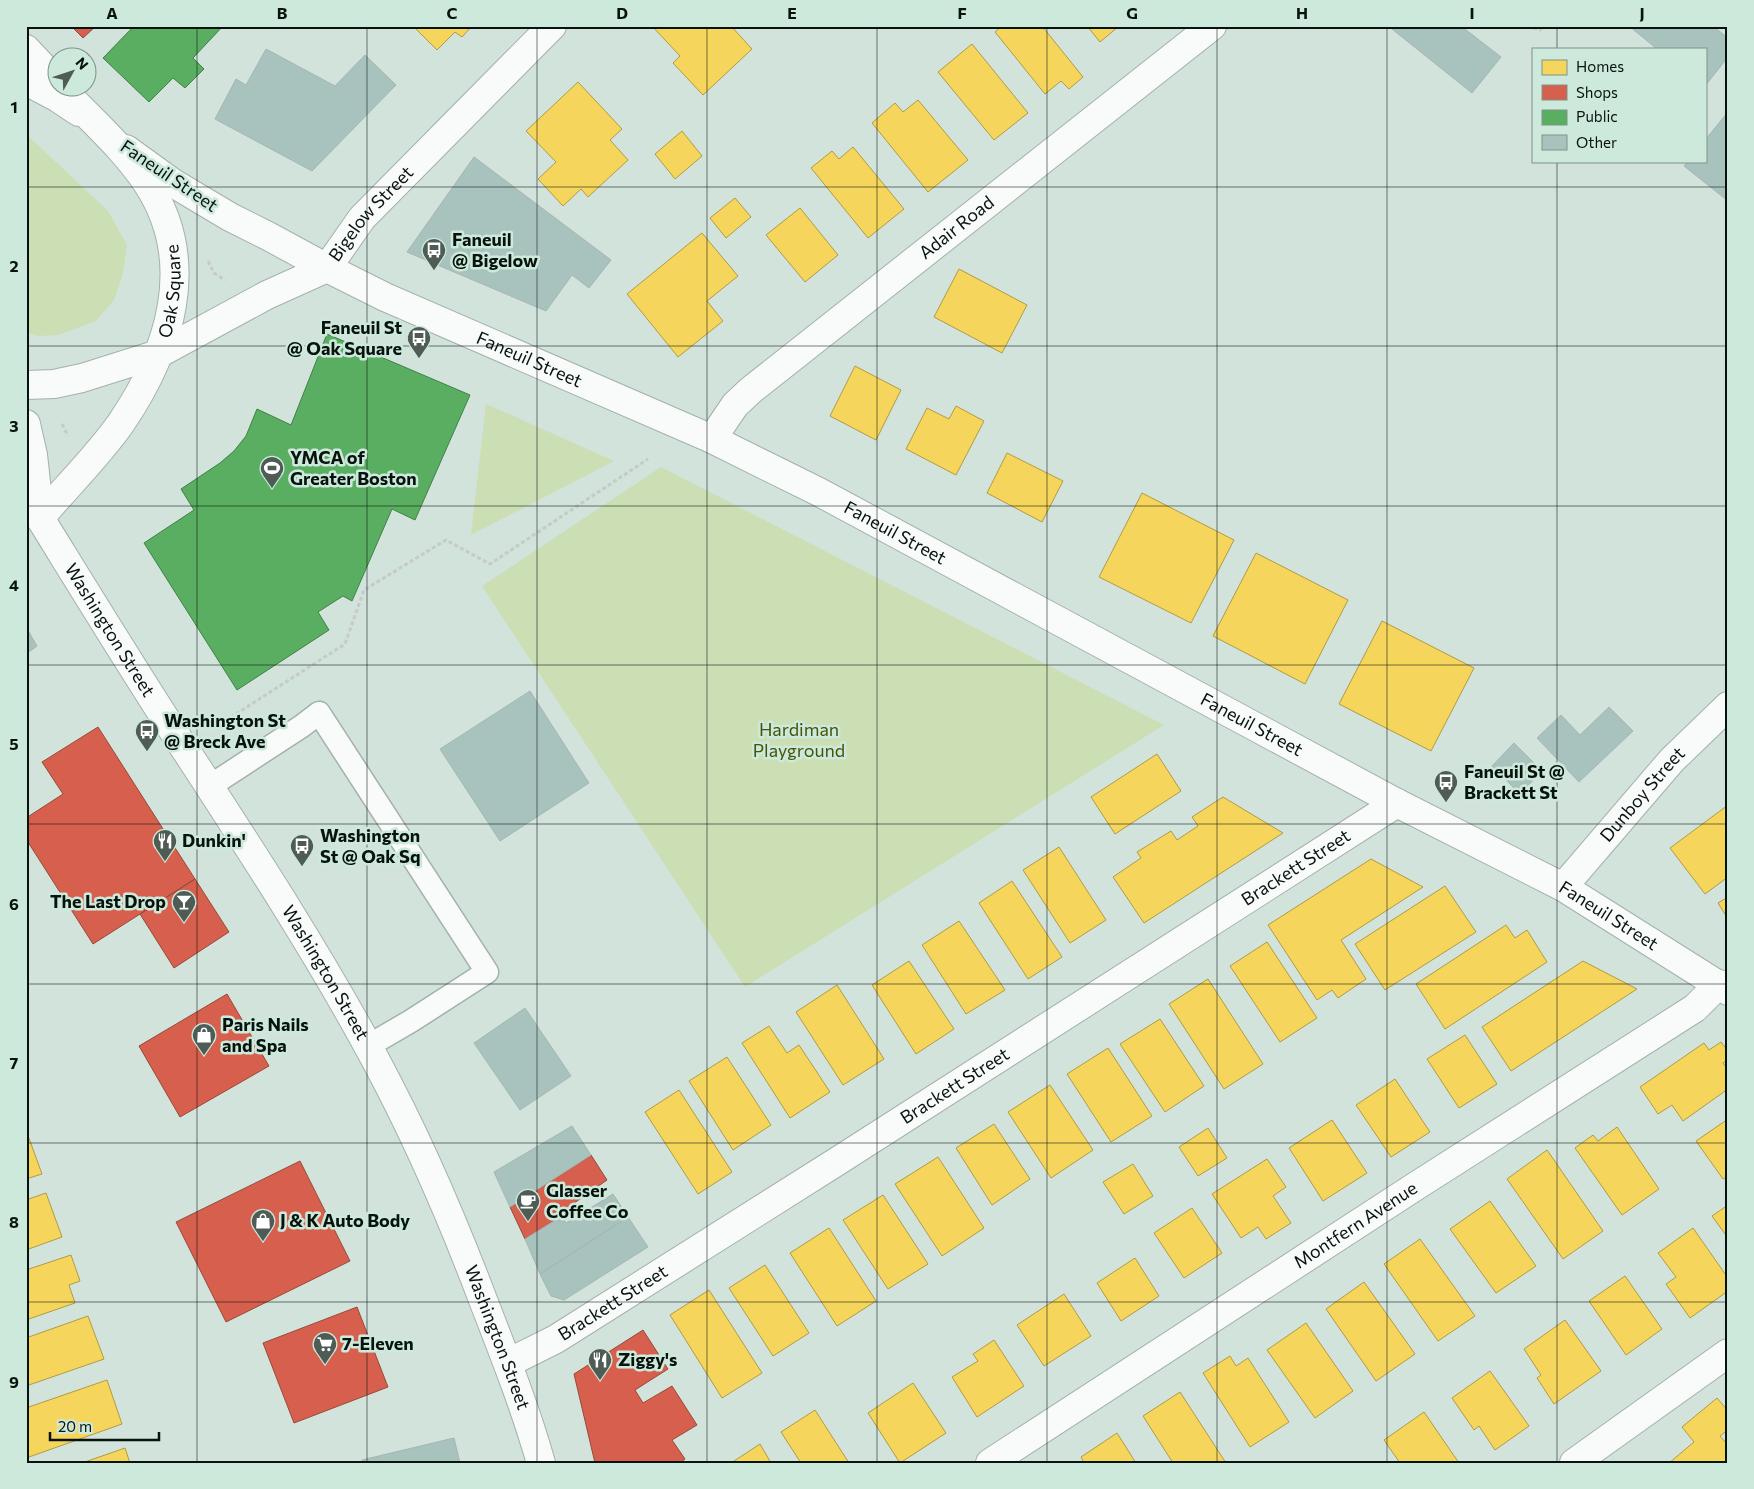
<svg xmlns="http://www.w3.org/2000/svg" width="1754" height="1489" viewBox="0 0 1754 1489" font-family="Commissioner,sans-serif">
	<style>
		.green { fill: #cbdeb4 }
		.homes { fill: #f6d55c; stroke: #af9b45 }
		.shops { fill: #d6604d; stroke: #98493a }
		.public { fill: #5aae61; stroke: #418048 }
		.building { fill: #a8c3be; stroke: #a7b5b1 }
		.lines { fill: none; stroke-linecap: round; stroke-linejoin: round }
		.lane-casing { stroke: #a4b1ab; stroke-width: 25 }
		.street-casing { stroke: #a4b1ab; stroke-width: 30 }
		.secondary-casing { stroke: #a4b1ab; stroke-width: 30 }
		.primary-casing { stroke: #a4b1ab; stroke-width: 30 }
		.path { stroke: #c6cac8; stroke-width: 3; stroke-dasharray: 4 2.5; stroke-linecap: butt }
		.lane { stroke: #f8fbfa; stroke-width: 22 }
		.street { stroke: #f8fbfa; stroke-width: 28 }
		.secondary { stroke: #f8fbfa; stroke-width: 28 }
		.primary { stroke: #f8fbfa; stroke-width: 28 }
		.grid { fill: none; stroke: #08130e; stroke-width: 1; stroke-opacity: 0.55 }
		.labels { text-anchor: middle; stroke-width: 5; stroke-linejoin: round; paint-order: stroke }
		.street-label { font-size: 18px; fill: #08130e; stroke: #cce9dc }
		.poi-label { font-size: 18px; font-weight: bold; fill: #08130e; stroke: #cce9dc; text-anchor: start }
		.park-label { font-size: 18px; fill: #455406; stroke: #cce9dc }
		.neatline { fill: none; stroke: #08130e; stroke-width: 2 }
		.grid-label { font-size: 16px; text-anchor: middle; font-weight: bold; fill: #08130e }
	</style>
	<rect width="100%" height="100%" fill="#d2e3db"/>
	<path class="green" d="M26,134L108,211L127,245L123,273L114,300L96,321L58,335L37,336L26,332Z
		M486,404L614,461L471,535Z
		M661,467L1164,725L745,987L482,586Z"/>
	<path class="homes" d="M413,26H472L462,37L455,32L437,50Z
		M652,26H731L752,49L703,95L673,63L680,56Z
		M1002,26H1042L1083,77L1069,89L1061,81L1045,94L995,32Z
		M1087,26H1119L1100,42Z
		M972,44L1028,113L994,140L938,72Z
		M578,82L622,129L610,140L628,160L588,197L581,189L563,206L538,179L556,162L526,131Z
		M918,100L968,160L928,192L872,123L895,103L903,112Z
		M682,131L702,156L675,179L655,154Z
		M853,147L904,209L868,238L811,168L832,151L839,159Z
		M735,198L751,217L726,238L710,218Z
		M800,208L838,255L805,282L766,235Z
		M702,233L738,276L707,301L723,321L678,357L627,294Z
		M959,269L1027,305L1002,353L934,317Z
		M855,366L901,390L876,440L830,416Z
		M956,406L984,421L956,475L906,449L927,408L949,419Z
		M1007,453L1063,481L1042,522L987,493Z
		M1142,493L1234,540L1191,623L1099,577Z
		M1256,553L1348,600L1305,684L1213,636Z
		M1382,621L1474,668L1431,751L1339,704Z
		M1157,754L1181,791L1115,834L1091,797Z
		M1223,797L1283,833L1144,923L1113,877L1141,858L1137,852L1171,831L1177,840L1198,826L1192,817Z
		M1728,805V877L1705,894L1670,848Z
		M1059,847L1106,920L1070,943L1023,870Z
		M1371,859L1423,887L1341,940L1366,979L1338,998L1332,990L1317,1000L1268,925Z
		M1012,881L1062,957L1028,979L979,903Z
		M1445,886L1476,932L1385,990L1355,944Z
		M1728,897V919L1718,903Z
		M959,921L1005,990L966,1014L922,945Z
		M1506,925L1515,938L1527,930L1547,962L1445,1029L1416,984Z
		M1267,942L1317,1018L1280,1042L1230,966Z
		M909,961L954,1029L916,1054L872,985Z
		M1583,961L1637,989L1511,1071L1482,1027Z
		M1208,979L1263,1064L1224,1089L1169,1004Z
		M837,985L884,1059L843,1085L796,1012Z
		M1160,1019L1204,1086L1165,1112L1120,1044Z
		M769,1026L787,1053L799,1045L830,1092L790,1118L742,1043Z
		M1465,1035L1497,1084L1459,1108L1427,1059Z
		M1721,1042L1728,1051V1060L1723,1063L1728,1070V1089L1683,1121L1672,1105L1658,1114L1640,1087L1704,1043L1709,1050Z
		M1108,1048L1152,1116L1111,1142L1067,1074Z
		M727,1057L771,1125L733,1150L689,1081Z
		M1395,1079L1430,1132L1391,1157L1356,1105Z
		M1050,1085L1093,1150L1051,1178L1008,1112Z
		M679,1090L732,1172L698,1194L645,1112Z
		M1728,1119V1176L1723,1179L1696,1141Z
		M1332,1120L1367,1173L1323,1201L1289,1148Z
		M994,1124L1030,1179L992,1205L956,1148Z
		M1617,1127L1659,1189L1622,1215L1575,1148L1593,1135L1598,1141Z
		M1208,1128L1227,1158L1198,1176L1179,1147Z
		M26,1130L42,1174L26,1179Z
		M1547,1150L1603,1231L1563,1259L1507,1179Z
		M938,1157L984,1228L942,1256L895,1184Z
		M1267,1159L1286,1187L1273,1196L1291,1223L1266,1239L1258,1227L1241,1238L1212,1194Z
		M1133,1164L1153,1196L1124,1214L1103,1182Z
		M46,1193L62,1237L26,1250V1200Z
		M883,1195L928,1264L888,1289L843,1220Z
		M1490,1201L1536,1266L1496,1293L1450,1229Z
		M1728,1205V1238L1712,1216Z
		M1192,1208L1222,1253L1184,1278L1154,1233Z
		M829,1228L876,1301L837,1326L790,1253Z
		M1693,1228L1728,1278V1291L1690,1318L1666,1284L1676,1277L1658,1253Z
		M1420,1239L1475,1316L1438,1341L1384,1264Z
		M71,1255L80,1281L69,1285L75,1303L26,1320V1270Z
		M1135,1258L1159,1296L1121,1321L1097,1283Z
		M765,1265L809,1333L773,1356L729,1288Z
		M1625,1276L1662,1329L1626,1355L1589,1301Z
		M1364,1282L1415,1354L1376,1381L1326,1309Z
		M709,1290L762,1373L722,1398L670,1315Z
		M1064,1294L1091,1336L1044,1366L1017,1325Z
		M88,1316L104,1359L26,1386V1338Z
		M1565,1320L1601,1371L1554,1404L1537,1378L1541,1375L1524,1349Z
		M1306,1323L1353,1391L1315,1418L1267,1350Z
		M994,1340L1024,1386L977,1417L952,1377L978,1361L973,1354Z
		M1230,1356L1236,1366L1248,1358L1289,1422L1250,1447L1203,1373Z
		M1490,1371L1529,1426L1495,1450L1479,1426L1474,1430L1452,1398Z
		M107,1380L122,1424L29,1457L26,1449V1408Z
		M913,1383L946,1433L900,1463L868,1413Z
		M1180,1392L1226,1463H1173L1143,1416Z
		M1717,1398L1728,1411V1430L1720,1436L1728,1445V1463H1669L1694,1442L1682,1427Z
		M815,1410L849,1463H801L781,1432Z
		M1424,1412L1459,1463H1400L1384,1440Z
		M1117,1433L1136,1463H1084L1081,1457Z
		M760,1444L771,1463H731Z
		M125,1448L130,1463H82Z"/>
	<path class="shops" d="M71,26H96L83,38Z
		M98,727L195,879L93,944L26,839V818L63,794L42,762Z
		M195,879L229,932L174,968L140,914Z
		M227,994L269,1066L180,1117L139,1046Z
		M591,1155L607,1180L560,1213L562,1216L525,1239L510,1207Z
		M300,1161L350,1261L226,1322L176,1222Z
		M357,1307L388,1387L294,1423L263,1343Z
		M643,1330L668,1369L635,1390L643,1403L672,1386L697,1425L672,1440L685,1459L680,1463H595L574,1374Z"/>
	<path class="public" d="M134,26H223L193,58L204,69L185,88L173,78L149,102L103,58Z
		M327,334L470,395L415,520L392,509L352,601L343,596L318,612L329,630L237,690L144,543L194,510L181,489L220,463L234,451L246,436L257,409L291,425Z"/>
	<path class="building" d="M1394,26H1461L1501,57L1472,93L1392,29Z
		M1629,26H1713L1728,38V57L1705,86V49H1657Z
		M266,49L335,86L365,55L396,85L312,171L215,119L236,79L246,85Z
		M1728,112V201L1684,166L1688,161H1705V140Z
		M474,157L611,260L589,288L572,275L546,311L407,252Z
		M26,627L37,646L26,654Z
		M530,691L589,783L500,841L440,749Z
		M1609,707L1633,731L1579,782L1537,738L1561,715L1580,735Z
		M1514,743L1542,771L1520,794L1492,766Z
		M525,1008L571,1076L520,1110L474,1043Z
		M572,1126L591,1155L510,1207L494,1172Z
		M613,1194L628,1217L540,1274L525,1239L562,1216L566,1223Z
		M628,1217L648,1247L564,1300L551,1296L540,1274Z
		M454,1438L460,1463H363L362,1460Z"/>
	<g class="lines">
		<g class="lane-casing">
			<path id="lane" d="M210,786L302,726L319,713L487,972L411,1021L368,1046"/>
		</g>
		<g class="street-casing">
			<g id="street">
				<path id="s1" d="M327,268L362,218L552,26"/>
				<path id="s2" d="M712,439L735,405L751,390L1212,26"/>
				<path id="s3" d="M1563,887L1672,760L1728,706"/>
				<path id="s4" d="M508,1363L556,1339L833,1164L1397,803"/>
				<path id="s5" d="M990,1463L1416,1186L1695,1008L1719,984"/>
			</g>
		</g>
		<g class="secondary-casing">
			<g id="secondary">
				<path d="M26,81L58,98L79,112"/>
				<path id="s6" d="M126,149L173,183L230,217L268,236L327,268L385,297L712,439L819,492L1397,803L1563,887L1728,991"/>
				<path d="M26,385L54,384L82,378L158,354L267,295L327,268"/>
				<path d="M26,424L33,455L40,518"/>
				<path d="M1574,1463L1728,1353"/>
			</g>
		</g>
		<g class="primary-casing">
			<g id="primary">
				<path d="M26,49L58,83"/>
				<path id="s7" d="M26,505L40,518C87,594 134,671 183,746C250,849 317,951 375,1059C417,1137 452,1218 483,1300C504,1354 525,1407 541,1463"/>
				<path id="s8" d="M40,518C66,487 98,456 121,423C170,351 199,262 147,183C123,147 90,119 61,88"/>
			</g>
		</g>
		<path class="path" d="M1527,26L1540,30L1543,26
			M208,261L214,273L225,280
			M62,424L68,436
			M225,721L345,644L364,590L446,540L490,564L648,459"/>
		<use href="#lane" class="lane"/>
		<use href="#street" class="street"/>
		<use href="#secondary" class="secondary"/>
		<use href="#primary" class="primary"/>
	</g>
	<path class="grid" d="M197,26V1463M367,26V1463M537,26V1463M707,26V1463M877,26V1463M1047,26V1463M1217,26V1463M1387,26V1463M1557,26V49M1557,161V1463M26,187H1728M26,346H1728M26,506H1728M26,665H1728M26,824H1728M26,984H1728M26,1143H1728M26,1302H1728"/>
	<defs>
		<g id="bus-pin" transform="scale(1.25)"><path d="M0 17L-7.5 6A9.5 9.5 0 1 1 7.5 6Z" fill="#4f5c56" stroke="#cce9dc"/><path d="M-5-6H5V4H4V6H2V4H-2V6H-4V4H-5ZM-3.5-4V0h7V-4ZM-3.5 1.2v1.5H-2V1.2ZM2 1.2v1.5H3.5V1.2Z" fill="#fff"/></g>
		<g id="stadium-pin" transform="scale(1.25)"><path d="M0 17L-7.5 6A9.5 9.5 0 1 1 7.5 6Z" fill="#4f5c56" stroke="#cce9dc"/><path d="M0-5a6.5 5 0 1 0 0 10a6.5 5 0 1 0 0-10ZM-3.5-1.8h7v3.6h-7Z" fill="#fff"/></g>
		<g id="restaurant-pin" transform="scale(1.25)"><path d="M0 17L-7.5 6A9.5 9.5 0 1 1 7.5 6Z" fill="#4f5c56" stroke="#cce9dc"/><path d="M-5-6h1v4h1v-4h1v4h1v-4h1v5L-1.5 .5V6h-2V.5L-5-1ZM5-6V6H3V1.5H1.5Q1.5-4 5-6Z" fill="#fff"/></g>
		<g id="bar-pin" transform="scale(1.25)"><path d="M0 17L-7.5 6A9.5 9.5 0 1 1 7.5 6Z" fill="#4f5c56" stroke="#cce9dc"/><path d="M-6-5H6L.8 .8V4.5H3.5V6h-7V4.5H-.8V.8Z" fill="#fff"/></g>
		<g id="shop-pin" transform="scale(1.25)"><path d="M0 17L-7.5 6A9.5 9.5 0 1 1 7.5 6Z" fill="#4f5c56" stroke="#cce9dc"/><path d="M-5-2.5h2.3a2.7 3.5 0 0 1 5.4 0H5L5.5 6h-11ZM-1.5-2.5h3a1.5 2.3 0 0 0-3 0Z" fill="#fff"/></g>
		<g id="cafe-pin" transform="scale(1.25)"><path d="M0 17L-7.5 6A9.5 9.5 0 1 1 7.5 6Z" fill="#4f5c56" stroke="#cce9dc"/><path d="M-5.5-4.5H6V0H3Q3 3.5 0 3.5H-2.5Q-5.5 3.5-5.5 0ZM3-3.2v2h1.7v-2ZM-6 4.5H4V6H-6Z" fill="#fff"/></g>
		<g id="supermarket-pin" transform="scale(1.25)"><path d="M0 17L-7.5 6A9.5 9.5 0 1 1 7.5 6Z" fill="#4f5c56" stroke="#cce9dc"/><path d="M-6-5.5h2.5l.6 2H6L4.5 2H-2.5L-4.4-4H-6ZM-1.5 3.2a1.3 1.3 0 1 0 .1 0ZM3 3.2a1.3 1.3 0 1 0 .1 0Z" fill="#fff"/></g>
	</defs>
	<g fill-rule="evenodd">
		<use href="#bus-pin" x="434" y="250"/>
		<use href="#bus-pin" x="419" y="338"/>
		<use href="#stadium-pin" x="272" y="468"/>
		<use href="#bus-pin" x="147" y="731"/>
		<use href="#bus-pin" x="1446" y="782"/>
		<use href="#restaurant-pin" x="165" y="841"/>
		<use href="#bus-pin" x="302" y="846"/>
		<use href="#bar-pin" x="184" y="902"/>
		<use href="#shop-pin" x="204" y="1035"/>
		<use href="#cafe-pin" x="528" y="1201"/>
		<use href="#shop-pin" x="263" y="1221"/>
		<use href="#supermarket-pin" x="325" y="1344"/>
		<use href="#restaurant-pin" x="600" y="1360"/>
	</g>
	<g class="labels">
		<g class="street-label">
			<text transform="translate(169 176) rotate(34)" y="6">Faneuil Street</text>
			<text dy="6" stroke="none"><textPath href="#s1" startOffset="70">Bigelow Street</textPath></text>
			<text dy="6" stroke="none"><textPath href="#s2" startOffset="325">Adair Road</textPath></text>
			<text dy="6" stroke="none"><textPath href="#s8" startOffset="268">Oak Square</textPath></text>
			<text dy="6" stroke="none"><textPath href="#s6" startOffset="456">Faneuil Street</textPath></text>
			<text dy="6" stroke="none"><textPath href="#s6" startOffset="861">Faneuil Street</textPath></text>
			<text dy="6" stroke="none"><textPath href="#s7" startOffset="151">Washington Street</textPath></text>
			<text dy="6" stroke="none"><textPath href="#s6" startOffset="1266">Faneuil Street</textPath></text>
			<text dy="6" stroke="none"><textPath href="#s3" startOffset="122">Dunboy Street</textPath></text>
			<text dy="6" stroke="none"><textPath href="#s4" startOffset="931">Brackett Street</textPath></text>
			<text dy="6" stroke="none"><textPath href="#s6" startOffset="1671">Faneuil Street</textPath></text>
			<text dy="6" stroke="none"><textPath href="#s7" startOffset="556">Washington Street</textPath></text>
			<text dy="6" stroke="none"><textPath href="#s4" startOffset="526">Brackett Street</textPath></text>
			<text dy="6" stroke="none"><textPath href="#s5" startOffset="436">Montfern Avenue</textPath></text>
			<text dy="6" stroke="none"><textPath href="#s4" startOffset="121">Brackett Street</textPath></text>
			<text dy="6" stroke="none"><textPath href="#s7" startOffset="960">Washington Street</textPath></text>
		</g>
		<g class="poi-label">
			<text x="452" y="246">Faneuil<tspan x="452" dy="21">@ Bigelow</tspan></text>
			<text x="402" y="334" text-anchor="end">Faneuil St<tspan x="402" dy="21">@ Oak Square</tspan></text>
			<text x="290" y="464">YMCA of<tspan x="290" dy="21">Greater Boston</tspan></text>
			<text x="164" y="727">Washington St<tspan x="164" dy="21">@ Breck Ave</tspan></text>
			<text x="1464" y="778">Faneuil St @<tspan x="1464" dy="21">Brackett St</tspan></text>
			<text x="320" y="842">Washington<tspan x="320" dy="21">St @ Oak Sq</tspan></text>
			<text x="182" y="847">Dunkin'</text>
			<text x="166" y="908" text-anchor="end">The Last Drop</text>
			<text x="222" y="1031">Paris Nails<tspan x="222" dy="21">and Spa</tspan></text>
			<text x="546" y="1197">Glasser<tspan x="546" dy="21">Coffee Co</tspan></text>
			<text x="280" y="1227">J &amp; K Auto Body</text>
			<text x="342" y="1350">7-Eleven</text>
			<text x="618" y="1366">Ziggy's</text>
		</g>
		<g class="park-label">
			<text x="799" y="736">Hardiman<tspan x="799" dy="21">Playground</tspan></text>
		</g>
	</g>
	<rect width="1754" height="1489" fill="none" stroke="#cce9dc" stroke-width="55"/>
	<rect x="1532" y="48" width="175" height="115" fill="#cce9dc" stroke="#7e938a"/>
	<rect x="1542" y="60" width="25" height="15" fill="#f6d55c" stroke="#7e938a"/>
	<text x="1576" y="72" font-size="15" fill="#08130e">Homes</text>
	<rect x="1542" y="85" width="25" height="15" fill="#d6604d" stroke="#7e938a"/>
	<text x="1576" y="98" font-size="15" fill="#08130e">Shops</text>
	<rect x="1542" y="110" width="25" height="15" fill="#5aae61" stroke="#7e938a"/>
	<text x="1576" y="122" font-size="15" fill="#08130e">Public</text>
	<rect x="1542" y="135" width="25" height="15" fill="#a8c3be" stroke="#7e938a"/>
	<text x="1576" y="148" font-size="15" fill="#08130e">Other</text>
	<g transform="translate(72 72) rotate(50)"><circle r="24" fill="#cce9dc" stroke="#7e938a"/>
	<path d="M0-4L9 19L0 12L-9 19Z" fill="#4f5c56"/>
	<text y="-8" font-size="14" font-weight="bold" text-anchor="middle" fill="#08130e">N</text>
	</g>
	<path d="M50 1432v8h109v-8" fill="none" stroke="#08130e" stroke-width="2.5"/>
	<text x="58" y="1432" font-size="15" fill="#08130e" stroke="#cce9dc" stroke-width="4" paint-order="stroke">20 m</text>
	<rect x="28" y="28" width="1698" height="1434" class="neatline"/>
	<g class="grid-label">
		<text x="112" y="19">A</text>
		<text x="282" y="19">B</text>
		<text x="452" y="19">C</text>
		<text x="622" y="19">D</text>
		<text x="792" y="19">E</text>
		<text x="962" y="19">F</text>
		<text x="1132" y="19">G</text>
		<text x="1302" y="19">H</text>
		<text x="1472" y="19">I</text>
		<text x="1642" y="19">J</text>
		<text x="14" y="113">1</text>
		<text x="14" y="272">2</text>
		<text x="14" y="432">3</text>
		<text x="14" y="591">4</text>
		<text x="14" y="750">5</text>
		<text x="14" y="910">6</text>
		<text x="14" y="1069">7</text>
		<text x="14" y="1228">8</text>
		<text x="14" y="1388">9</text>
	</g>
</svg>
